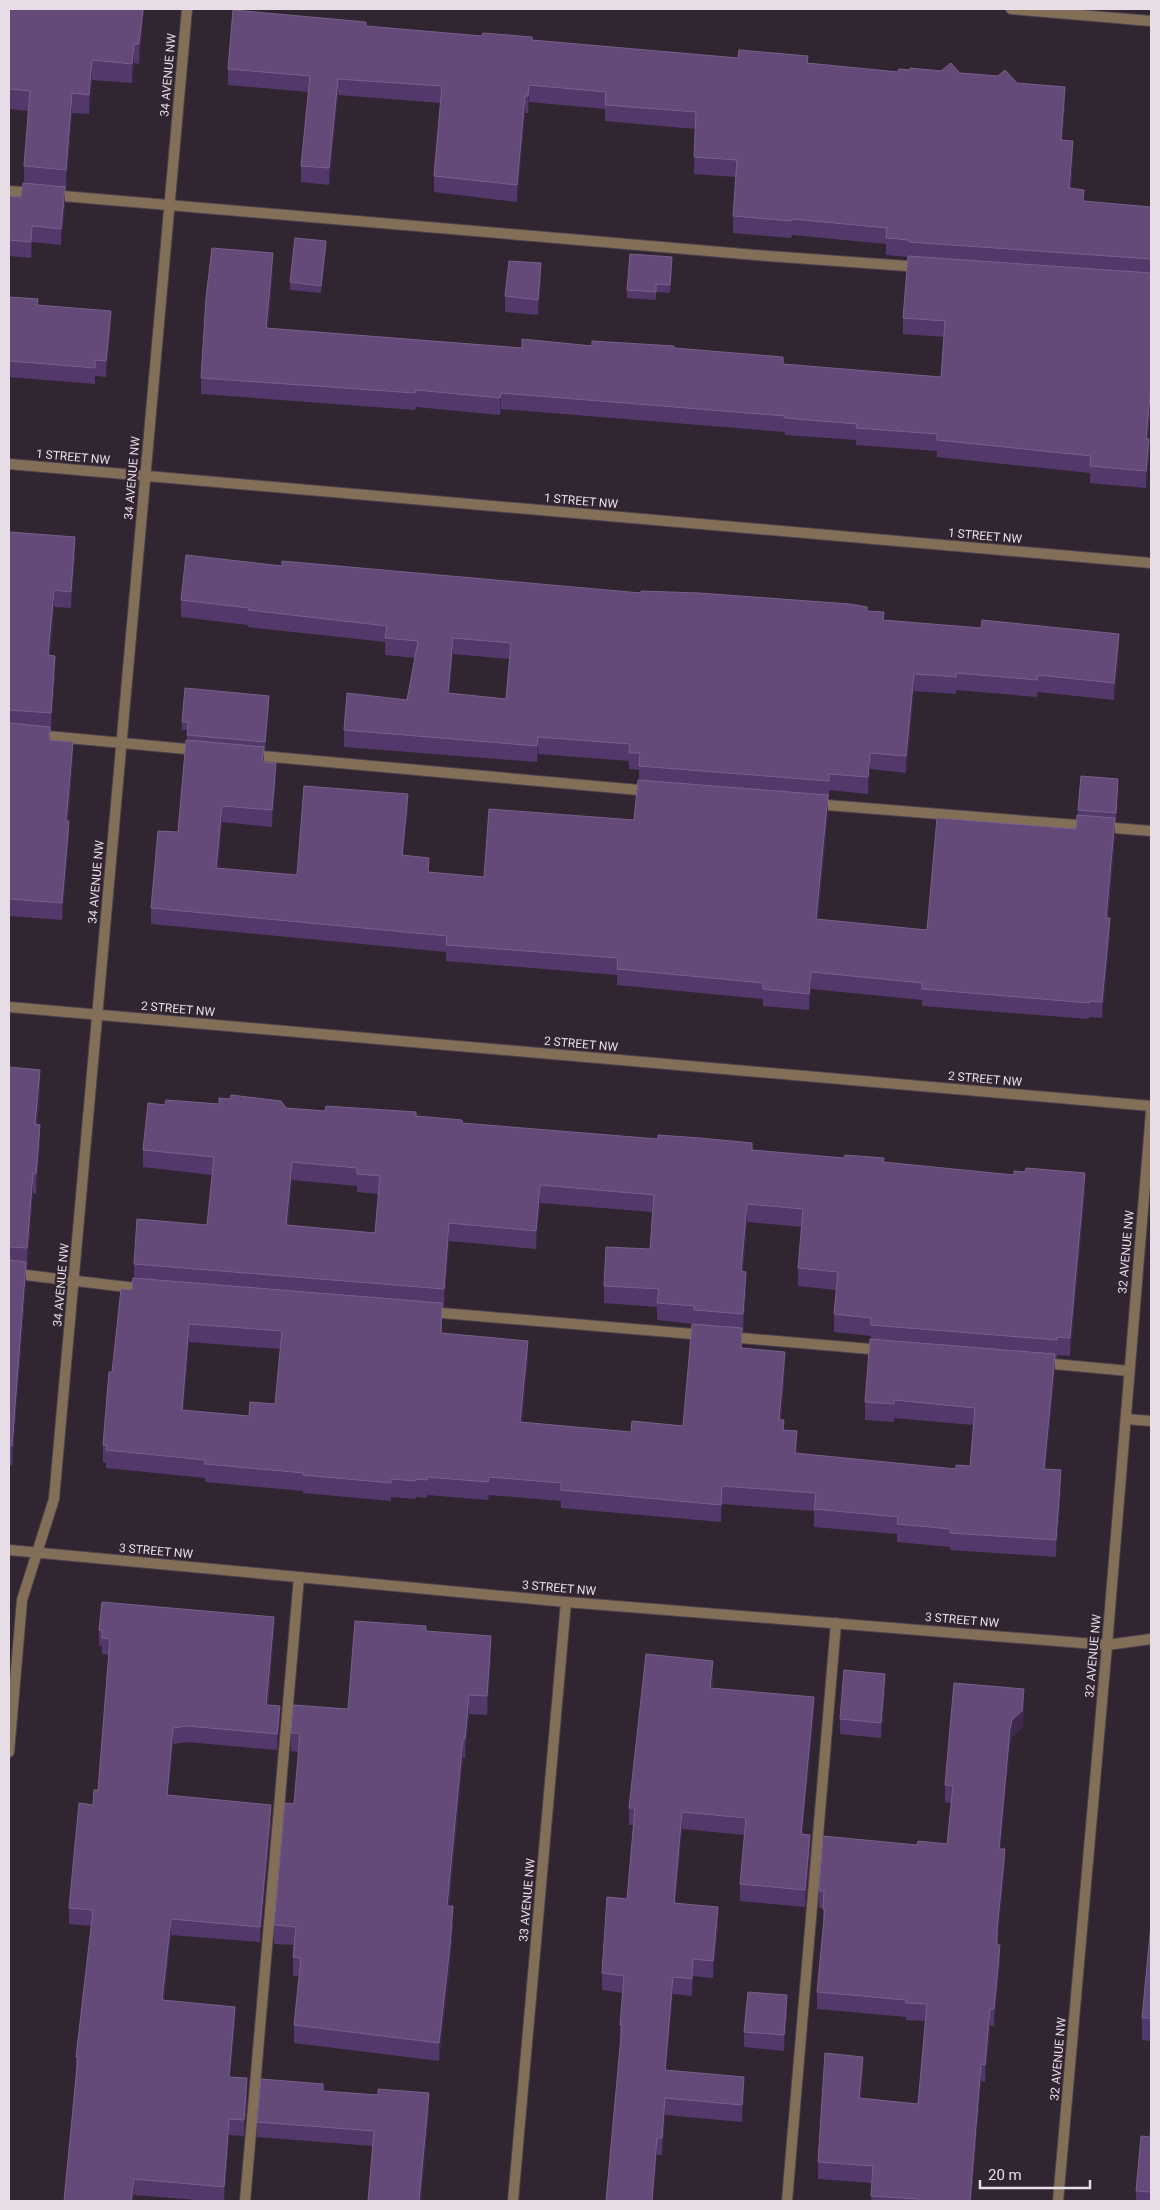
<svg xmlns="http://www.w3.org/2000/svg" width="1160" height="2210" viewBox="0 0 1160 2210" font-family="Roboto,sans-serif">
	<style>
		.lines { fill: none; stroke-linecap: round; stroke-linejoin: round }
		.service-casing { stroke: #4f424f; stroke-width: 12 }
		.minor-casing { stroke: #4f424f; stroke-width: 12 }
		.tertiary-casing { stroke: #4f424f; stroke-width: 12 }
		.service { stroke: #836f57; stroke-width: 10 }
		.minor { stroke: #836f57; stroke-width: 10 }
		.tertiary { stroke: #836f57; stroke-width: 10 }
		.wall { fill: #53386c; fill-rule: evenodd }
		.shaded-wall { fill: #3f294f }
		.building { fill: #634a79; stroke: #77618a; fill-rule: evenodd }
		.labels { text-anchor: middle; stroke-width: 4.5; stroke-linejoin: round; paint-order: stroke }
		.street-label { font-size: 12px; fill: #e6dde6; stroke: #322532 }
	</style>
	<rect width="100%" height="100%" fill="#322532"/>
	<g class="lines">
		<g class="service-casing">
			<path id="service" d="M9,191L34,193
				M51,195L768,256L921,267
				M37,735L197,750
				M251,755L650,791
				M814,804L1089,826
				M1103,827L1151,831
				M9,1273L144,1289
				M430,1312L705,1335
				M729,1337L882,1350
				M1043,1363L1129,1371
				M1107,1645L1151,1639
				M245,2201L299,1577
				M787,2201L836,1623"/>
		</g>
		<g class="minor-casing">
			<path id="minor" d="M1011,9L1151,21
				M9,464L1151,563
				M9,1007L1151,1106
				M1126,1419L1151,1421
				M9,1550L566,1602L1107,1645
				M9,1752L22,1600L54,1499L187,9
				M513,2201L566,1602"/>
		</g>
		<g class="tertiary-casing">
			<path id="tertiary" d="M1058,2201L1107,1645L1151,1112"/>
		</g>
		<use href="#service" class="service"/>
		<use href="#minor" class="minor"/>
		<use href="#tertiary" class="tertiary"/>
	</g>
	<path class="wall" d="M9,9H144L139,64L134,63L132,83L92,80L89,114L72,113L66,189H65V203L61,245L32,242L31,258L9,256V196L21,197L24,183V166L29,111L9,109Z
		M366,26L738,58L808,63L898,72L960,73L1017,83L1065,104L1062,140L1073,158L1071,188L1084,201L1151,207V400L1148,439L1149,456L1146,488L1090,483V473L937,457V451L856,445V440L785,435V432L501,409L500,415L416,407L415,410L201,394V378L273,269L268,328L522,348L592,346L674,348L783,364L941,377L944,337L903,334V318L908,257L886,255V244L792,235L791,238L733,233V216L736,177L694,174L695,129L605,121V109L529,102L528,113H525L517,202L434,192V176L440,103L338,95L329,185L301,182V166L308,92L228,85V69Z
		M326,249L321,293L290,290V282Z
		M672,265L670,293L656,292V300L627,298V290Z
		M541,279L538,315L505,312V296Z
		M9,297L38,305L111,327L106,377L95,376V384L9,377Z
		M9,532L75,554L71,608L54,607L50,655L55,673L51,730H50V740L73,759L68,821L69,838L62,920L9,916Z
		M282,566L867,611L884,620L1119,651L1114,700L1038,692L1037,697L956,690V694L914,691L906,773L870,769L868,794L829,790V798H828V812L818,919L927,930L1076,829L1078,816V810L1118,787L1116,821H1115V835L1108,918L1110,935L1102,1018L1089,1017V1019L922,1006V1000L811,989L809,1010L763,1006V999L617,985V975L446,961V952L151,924V908L178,832L188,730H182V722L269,704L265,750H264V762L276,779L272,827L222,822L218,868L297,875L408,810L403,856L429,872L484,877L634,820L639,780V770L629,769V761L538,754L537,762L344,747V730L407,700L415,658L385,655V642L248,627V625L181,617V600ZM453,654L509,659L506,699L449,693Z
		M9,1067L40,1090L37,1125L40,1145L36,1194L33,1193L27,1269L26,1268V1282L12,1466L9,1465Z
		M219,1104L286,1108L325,1111L416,1116L462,1123L884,1162L1085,1191L1070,1356L1057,1355V1358H1055V1372L1045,1469L1061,1488L1056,1557L950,1550V1547L897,1542V1534L814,1527V1511L722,1504L721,1522L561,1508V1501L489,1495L488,1500L427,1495V1498L416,1497V1499L391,1497V1501L303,1493V1491L205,1482V1478L106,1468V1463L103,1462V1445L112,1372L132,1290L134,1278V1264L207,1225L212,1175L143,1167V1150L165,1105ZM292,1180L357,1186V1192L378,1194L375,1233L288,1225ZM540,1203L652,1212L650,1249L604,1286V1303L657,1307V1320L694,1324L683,1426L631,1432L522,1422L528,1359L442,1333V1307H444L449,1241L536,1249ZM747,1222L802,1227L798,1268V1286L836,1290L834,1314V1332L871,1336L865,1402V1420L894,1422V1418L973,1425L970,1466L956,1469L796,1453L797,1449L784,1430L781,1420L785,1369L742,1348V1332H743L746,1289L743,1271ZM189,1342L280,1349L275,1404L249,1416L183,1410Z
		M99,1630L274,1633L268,1705L280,1722L277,1750L187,1742L173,1744L168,1795L271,1821L260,1942L171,1935L164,2000L235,2023L230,2077L247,2094L244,2136L229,2135L224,2201H209L134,2195L133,2201H64L76,2073V2057L92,1926L69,1924V1908L93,1805L98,1790L109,1655L102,1654V1646H99Z
		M426,1631L491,1654L487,1715L469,1714L465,1758H463L449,1906L453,1925L450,1964L439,2061L294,2043V2025L299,1976H293V1957L294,1945L274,1944V1925L294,1804L299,1752L291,1751V1733L348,1709Z
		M713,1678L712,1688L814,1714L802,1834L810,1852L805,1907L740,1901V1884L744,1835L682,1829L675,1903L718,1924L713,1978L693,1976L692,1996L673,1994L666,2070L744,2094L742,2122L665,2115L662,2155H657L620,2042V2025L623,1993L602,1990V1973L627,1899L634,1825H629V1808Z
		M885,1689L881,1738L840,1734V1719Z
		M1024,1707L1022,1728L1012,1737L1010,1746L1000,1849L1005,1867L997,1945L1000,1962L994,2026H990L985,2082L981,2081L971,2201H871L872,2183L818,2179V2162L863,2074L861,2098L918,2104L925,2021L906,2020V2017L817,2009V1992L823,1926V1908H819V1891L917,1845L947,1844L951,1803L945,1802V1785Z
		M1151,1924V2041L1142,2040V2018Z
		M787,2011L784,2051L744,2047V2032Z
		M323,2091L429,2108L421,2201H368L373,2146L257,2137V2122Z
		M1151,2121V2201H1136V2191L1150,2137Z"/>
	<path class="shaded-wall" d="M143,9H144L139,64V44Z
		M134,44V63L132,83V64Z
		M92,60V80L89,114V95Z
		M338,79V95L329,185V168Z
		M529,85V102L528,113V96Z
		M1065,87V104L1061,157V140Z
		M72,93V113L66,189V170Z
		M525,96V113L517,202V185Z
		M1073,141V158L1069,205V188Z
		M65,187V203L61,245V229Z
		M32,226V242L31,258V242Z
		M326,241V249L321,293V286Z
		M273,253V269L266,345V328Z
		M672,257V265L670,293V285Z
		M541,263V279L538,315V300Z
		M111,311V327L106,377V361Z
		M1151,384V400L1146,455V439Z
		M501,393V409L500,415V398Z
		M1149,439V456L1146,488V471Z
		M75,537V554L71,608V592Z
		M54,590V607L48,672V655Z
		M1119,634V651L1114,700V683Z
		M453,638V654L448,710V693Z
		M55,656V673L51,730V713Z
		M914,674V691L906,773V756Z
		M269,696V704L265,750V742Z
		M538,737V754L537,762V746Z
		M73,742V759L66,838V821Z
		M870,753V769L868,794V777Z
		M276,763V779L272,827V810Z
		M408,794V810L402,872V855Z
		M828,795V812L816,936V919Z
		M222,806V822L216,884V868Z
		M1115,818V835L1106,934V918Z
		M69,821V838L62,920V903Z
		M1110,918V935L1102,1018V1002Z
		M811,972V989L809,1010V994Z
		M40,1070V1090L35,1145V1124Z
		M40,1125V1145L36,1194V1174Z
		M292,1162V1180L286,1243V1225Z
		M33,1173V1193L27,1269V1248Z
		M1085,1173V1191L1070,1356V1338Z
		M540,1185V1203L536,1249V1231Z
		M747,1204V1222L741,1289V1271Z
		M449,1223V1241L444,1307V1289Z
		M26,1262V1282L12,1466V1446Z
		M746,1272V1289L743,1332V1314Z
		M189,1324V1342L182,1428V1410Z
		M528,1341V1359L520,1440V1422Z
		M785,1352V1369L779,1438V1420Z
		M1055,1354V1372L1044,1487V1469Z
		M797,1431V1449L795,1471V1453Z
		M1061,1470V1488L1056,1557V1540Z
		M722,1486V1504L721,1522V1505Z
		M274,1617V1633L266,1721V1705Z
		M491,1636V1654L487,1715V1696Z
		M713,1661V1678L710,1705V1688Z
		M885,1674V1689L881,1738V1723Z
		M1024,1689V1707L1022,1728L1012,1737L1010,1746L999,1866V1849L1010,1729L1012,1720Z
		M469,1695V1714L465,1758V1739Z
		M814,1697V1714L801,1851V1834Z
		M280,1706V1722L277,1750V1734Z
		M173,1728V1744L167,1811V1795Z
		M463,1739V1758L447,1924V1906Z
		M271,1805V1821L260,1942V1927Z
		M682,1812V1829L674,1920V1903Z
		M810,1835V1852L805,1907V1890Z
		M1005,1849V1867L997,1947V1930Z
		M453,1906V1925L450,1964L439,2061V2043Z
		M718,1907V1924L713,1978V1961Z
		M171,1919V1935L162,2015V2000Z
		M1000,1945V1962L994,2026V2009Z
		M693,1959V1976L692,1996V1979Z
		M673,1977V1994L665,2087V2070Z
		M787,1995V2011L784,2051V2035Z
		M235,2007V2023L229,2093V2077Z
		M990,2009V2026L985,2082V2065Z
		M863,2057V2074L859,2115V2098Z
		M981,2064V2081L971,2201H970Z
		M744,2077V2094L742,2122V2105Z
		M247,2078V2094L244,2136V2120Z
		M429,2093V2108L421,2201H419Z
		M665,2098V2115L662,2155V2138Z
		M229,2119V2135L224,2201V2187Z
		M657,2138V2155L653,2201H652Z
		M134,2179L133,2201H131Z"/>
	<path class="building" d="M9,9H143L139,44H134L132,64L92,60L89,95L72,93L66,170L24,166L30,91L9,89Z
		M233,10L366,22V26L482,36L483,33L532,37V40L738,58L739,50L808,56L807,63L898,72L899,69L910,70V68L941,71L951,63L960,73L998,76L1005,70L1017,83L1065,87L1061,140L1073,141L1069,188L1084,190L1083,201L1151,207V259L909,242V240L886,238L887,228L792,219L791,221L733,216L737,160L694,157L696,112L605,105L606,92L529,85L528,96H525L517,185L434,176L442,86L338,79L329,168L301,166L310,76L228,69Z
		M23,183L65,187L61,229L32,226L31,242L9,240V196L21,197Z
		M295,238L326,241L321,286L290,282Z
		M212,248L273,253L266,328L522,348V339L592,346V341L674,346V348L783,357V364L941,377L945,321L903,318L908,256L1151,273V384L1146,439H1149L1146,471L1090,466L1091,456L937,440V434L856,428L857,424L785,418V416L501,393L500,398L416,390L415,393L201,378L206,298Z
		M630,254L672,257L670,285L656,284V292L627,290Z
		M509,261L541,263L538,300L505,296Z
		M9,297L38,299L37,305L111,311L106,361L95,360V368L9,361Z
		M9,532L75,537L71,592L54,590L48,655L55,656L51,713L9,710Z
		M186,555L282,566V561L641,593V591L699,593L850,604L867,607V611L884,612L883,620L981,628L982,620L1119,634L1114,683L1038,675L1037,680L956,673V677L914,674L906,756L870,753L868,777L829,774V781L639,766L640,753H629L630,744L538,737L537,746L344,730L347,693L407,700L418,641L385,638L387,626L248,610L249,608L181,600ZM453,638L511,643L506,699L448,693Z
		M185,688L269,696L265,742L187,735L188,722H182Z
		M9,723L50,727L49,740L73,742L66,821H69L62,903L9,899Z
		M186,740L264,747L262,762L276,763L272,810L222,806L216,868L297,875L304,786L408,794L402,855L429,858L428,872L484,877L489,809L634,820L638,780L828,795L816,919L927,930L937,818L1076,829L1077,815L1115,818L1106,918H1110L1102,1002L1089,1001V1003L922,989V983L811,972L809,994L763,989V983L617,969L618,958L446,945L447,936L151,908L158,831L178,832Z
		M1081,776L1118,779L1116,813L1078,810Z
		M9,1067L40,1070L35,1124L40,1125L36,1174L33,1173L27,1248L9,1247Z
		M231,1095L281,1101L286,1108L325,1111L326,1106L416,1112V1116L462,1120V1123L658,1139V1135L700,1138L752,1143V1150L844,1158L845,1155L884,1158L883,1162L1014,1175V1171L1025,1172L1026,1168L1085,1173L1070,1338L1057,1337V1340L871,1325V1318L834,1314L838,1272L798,1268L803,1209L747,1204L741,1271L746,1272L743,1314L694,1310V1306L657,1303L659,1289L604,1286L606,1247L650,1249L654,1195L540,1185L536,1231L449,1223L444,1289L134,1264L137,1219L207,1225L214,1157L143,1150L148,1103L165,1105L166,1100L219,1104V1098L230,1099ZM292,1162L357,1168V1174L380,1176L375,1233L286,1225Z
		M9,1260L26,1262L12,1446L9,1445Z
		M133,1278L442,1303L441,1333L528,1341L520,1422L631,1432L632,1421L683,1426L692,1324L742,1328L741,1348L785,1352L779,1420H784L783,1430L797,1431L795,1453L956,1469V1465L970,1466L975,1408L894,1400V1404L865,1402L870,1339L1055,1354L1044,1469L1061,1470L1056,1540L950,1533L951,1529L897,1524L898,1517L814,1509L816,1493L722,1486L721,1505L561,1490V1483L489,1477L488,1482L427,1477V1480L416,1479V1481L391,1479V1483L303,1475L304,1473L205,1464V1460L106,1450L107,1445H103L109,1372H112L121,1289L132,1290ZM189,1324L282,1331L275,1404L250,1402L249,1416L182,1410Z
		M102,1602L274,1617L266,1705L280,1706L277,1734L187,1726L173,1728L167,1795L271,1805L260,1927L171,1919L162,2000L235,2007L229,2077L247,2078L244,2120L229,2119L224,2187L134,2179L131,2201H64L78,2057H76L93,1910L69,1908L79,1803L93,1805L94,1790H98L110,1639L102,1638V1630H99Z
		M355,1621L426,1626V1631L491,1636L487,1696L469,1695L465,1739H463L447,1906H453L450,1946L439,2043L294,2025L301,1958L293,1957L296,1927L274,1925L285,1803L294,1804L300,1733H291L293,1705L348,1709Z
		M646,1654L713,1661L710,1688L814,1697L801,1834L810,1835L805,1890L740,1884L746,1818L682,1812L674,1903L718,1907L713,1961L693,1959L692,1979L673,1977L665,2070L744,2077L742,2105L665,2098L662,2138H657L652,2201H606L622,2025H620L624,1976L602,1973L607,1897L627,1899L635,1808H629Z
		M844,1670L885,1674L881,1723L840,1719Z
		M954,1683L1024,1689L1022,1711L1012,1720L1010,1729L999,1849H1005L997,1930V1945H1000L994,2009H990L985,2065L981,2064L970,2201H918V2199L871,2196L873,2166L818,2162L825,2053L863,2057L859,2098L918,2104L927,2004L906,2003V2000L817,1992L825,1909H823L824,1891H819L823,1836L917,1845L918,1841L947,1844L953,1786L945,1785Z
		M1151,1924V2018H1142Z
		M748,1992L787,1995L784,2035L744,2032Z
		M261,2079L323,2084V2091L378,2095V2089L429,2093L419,2201H368L374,2131L257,2122Z
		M1151,2121V2192L1136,2191L1141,2136L1150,2137Z"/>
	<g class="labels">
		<g class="street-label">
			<text transform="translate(168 75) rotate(-85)" y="4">34 AVENUE NW</text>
			<text transform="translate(73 457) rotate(5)" y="4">1 STREET NW</text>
			<text transform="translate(132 478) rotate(-85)" y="4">34 AVENUE NW</text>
			<text transform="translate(581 501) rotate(5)" y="4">1 STREET NW</text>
			<text transform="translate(985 536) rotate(5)" y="4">1 STREET NW</text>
			<text transform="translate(96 882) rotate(-85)" y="4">34 AVENUE NW</text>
			<text transform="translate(178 1009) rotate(5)" y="4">2 STREET NW</text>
			<text transform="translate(581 1044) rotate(5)" y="4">2 STREET NW</text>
			<text transform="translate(985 1079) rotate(5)" y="4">2 STREET NW</text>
			<text transform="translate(1126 1252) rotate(-85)" y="4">32 AVENUE NW</text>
			<text transform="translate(61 1285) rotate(-85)" y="4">34 AVENUE NW</text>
			<text transform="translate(156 1551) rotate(5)" y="4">3 STREET NW</text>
			<text transform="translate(559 1588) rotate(5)" y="4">3 STREET NW</text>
			<text transform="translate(962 1620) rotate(5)" y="4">3 STREET NW</text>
			<text transform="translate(1093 1656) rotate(-85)" y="4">32 AVENUE NW</text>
			<text transform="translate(527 1900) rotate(-85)" y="4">33 AVENUE NW</text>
			<text transform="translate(1058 2059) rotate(-85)" y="4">32 AVENUE NW</text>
		</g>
	</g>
	<rect width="1160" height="2210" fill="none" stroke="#e6dde6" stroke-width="20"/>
	<path d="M980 2180v8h110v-8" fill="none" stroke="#e6dde6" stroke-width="2.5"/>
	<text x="988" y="2180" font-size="15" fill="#e6dde6" stroke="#322532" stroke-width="4" paint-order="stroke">20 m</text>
</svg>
